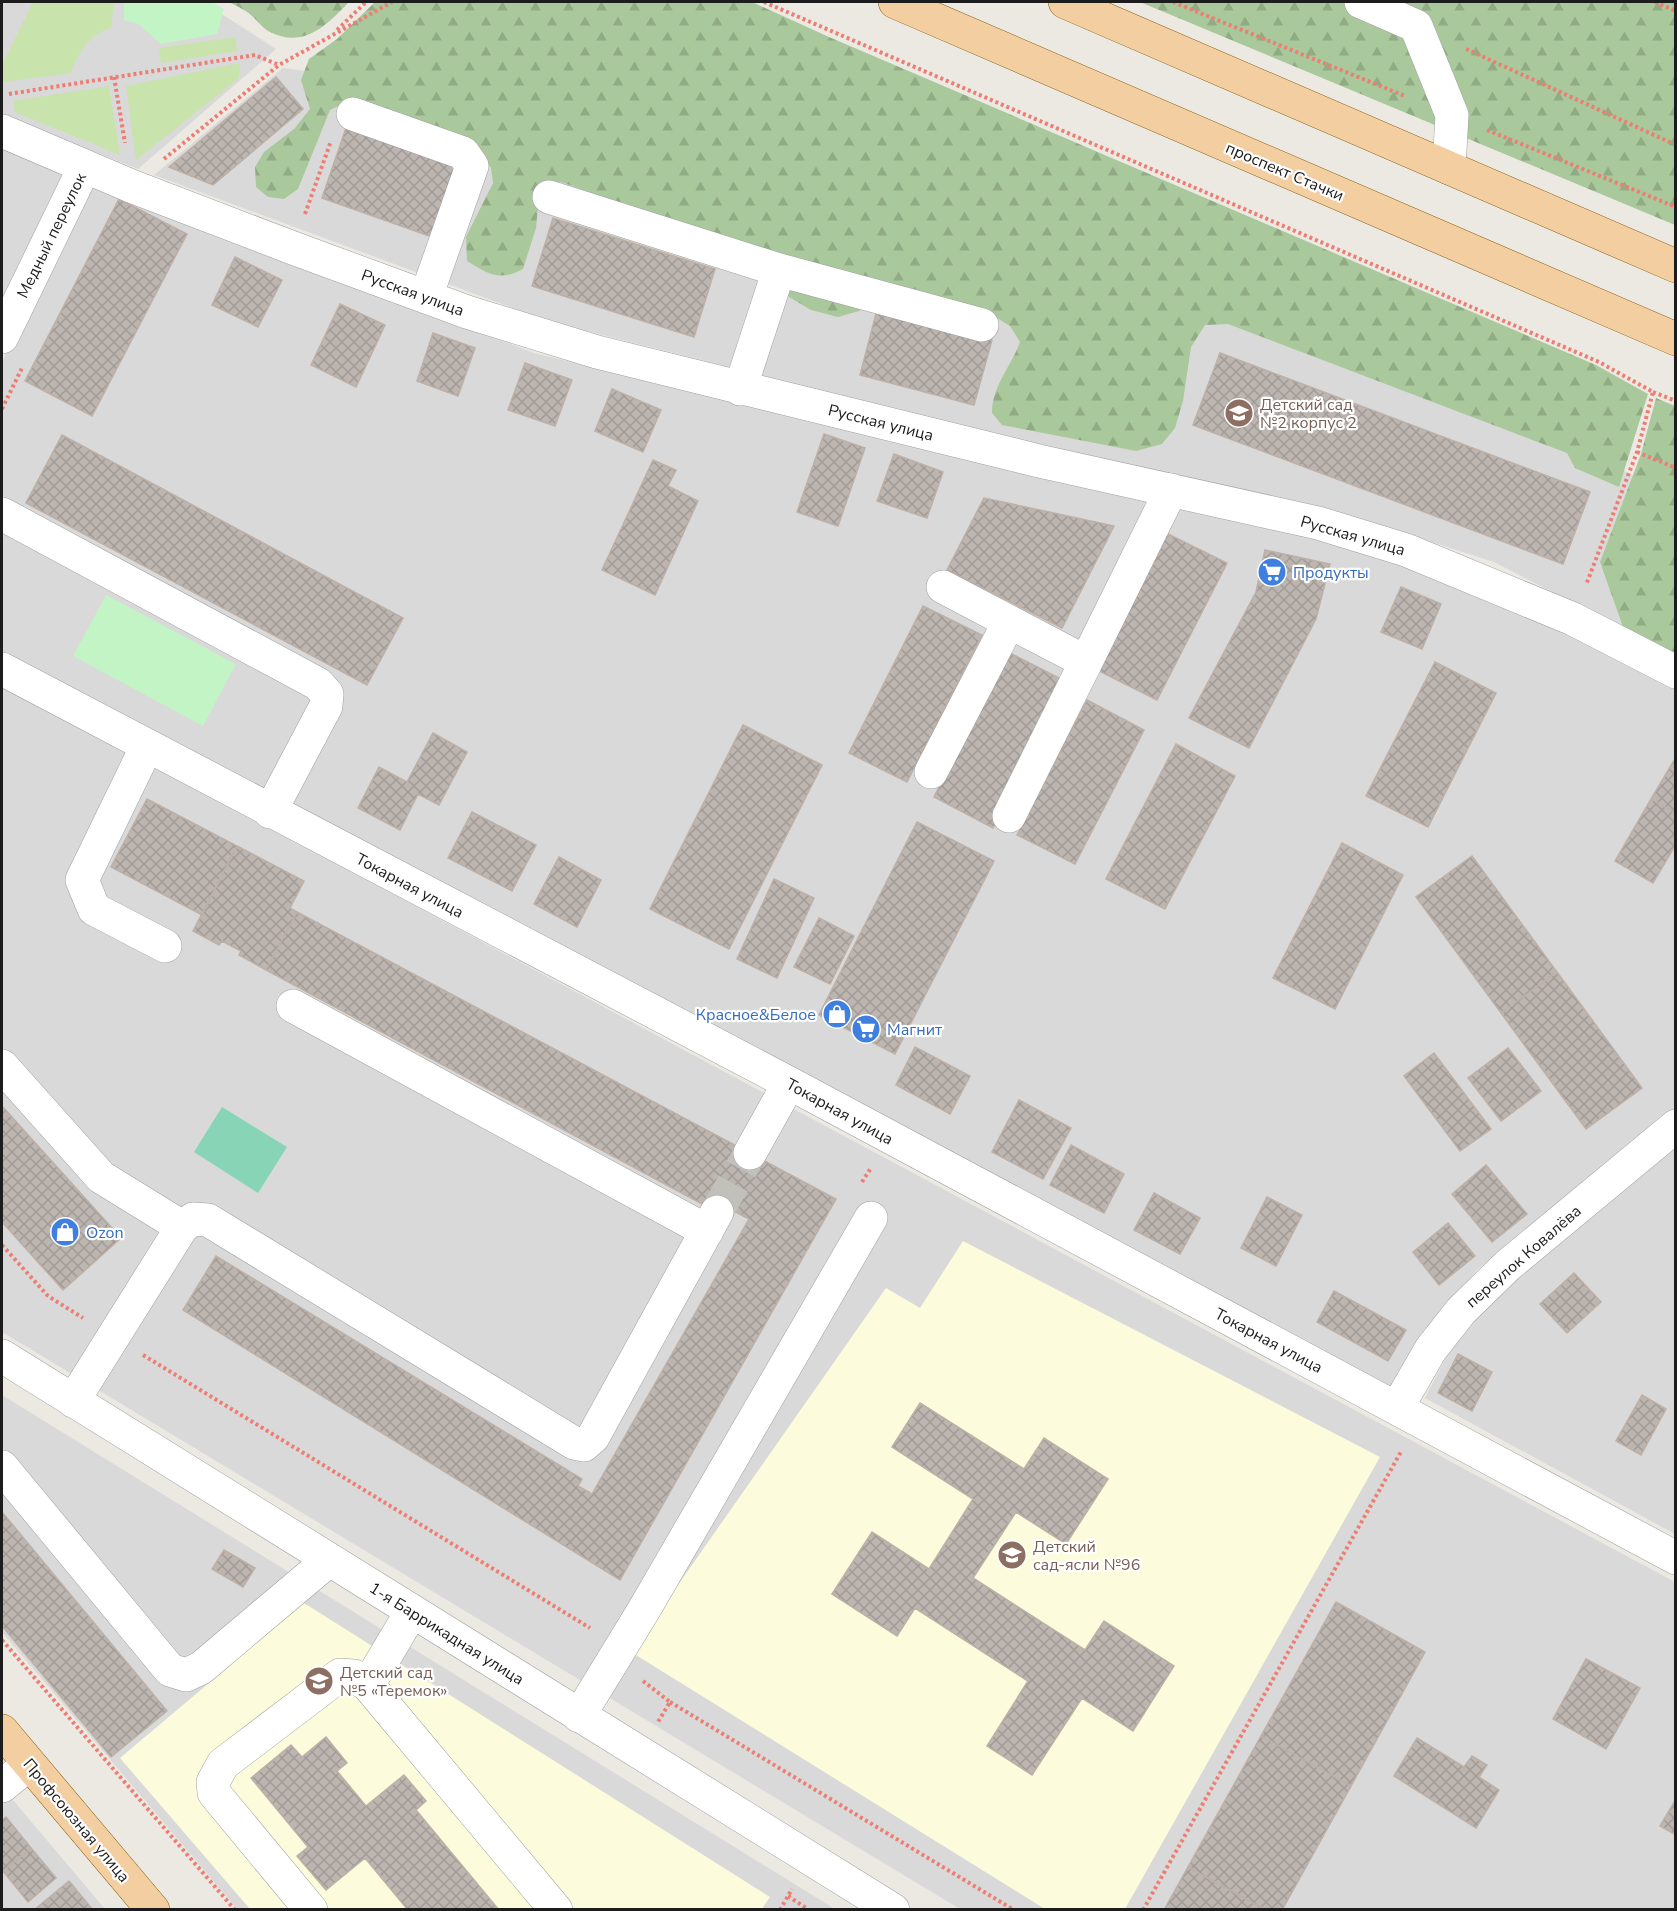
<svg xmlns="http://www.w3.org/2000/svg" width="1677" height="1911" viewBox="0 0 1677 1911" font-family="'Nunito Sans',sans-serif">
	<style>
		.residential { fill: #dad9d9 }
		.education { fill: #fcfbdc }
		.grass { fill: #c8e3ac }
		.forest { fill: url(#forest-firs) }
		.park { fill: #c2f4c5 }
		.pitch { fill: #87d5b6 }
		.building { fill: url(#building-cross-hatch); stroke: #bdb0a6; stroke-width: 1.5 }
		.lines { fill: none; stroke-linecap: round; stroke-linejoin: round }
		.minor-tunnel { stroke: #c2c0bb; stroke-width: 33; stroke-dasharray: 33 16; stroke-linecap: butt }
		.minor-casing { stroke: #a0a0a0; stroke-width: 34 }
		.major-casing { stroke: #875d0d; stroke-width: 34 }
		.path { stroke: #ec7e73; stroke-width: 4; stroke-dasharray: 3 3; stroke-linecap: butt }
		.minor { stroke: #fff; stroke-width: 33 }
		.major { stroke: #f3cea1; stroke-width: 33 }
		.labels { text-anchor: middle; stroke-width: 4.5; stroke-linejoin: round; paint-order: stroke }
		.street-label { font-size: 16px; fill: #1c1c1c; stroke: #fff }
		.education-label { font-size: 16px; fill: #785e54; stroke: #fff; text-anchor: start }
		.shop-label { font-size: 16px; fill: #366cbe; stroke: #fff; text-anchor: start }
	</style>
	<defs>
		<pattern id="forest-firs" width="22" height="20" patternUnits="userSpaceOnUse" patternTransform="scale(1.5)"><rect width="22" height="20" fill="#a9c89b"/><path d="M5 1l3.5 6h-7zM16 11l3.5 6h-7z" fill="#91ab85"/></pattern>
		<pattern id="building-cross-hatch" width="8" height="8" patternUnits="userSpaceOnUse" patternTransform="scale(1.5)"><rect width="8" height="8" fill="#bcb5b0"/><path d="M0 0l8 8M0 8l8-8" fill="none" stroke="#a19b97"/></pattern>
	</defs>
	<rect width="100%" height="100%" fill="#ece9e3"/>
	<path class="residential" d="M2,2H203L276,49L138,169L82,147L2,309Z
		M283,68L352,77L1211,300L1522,417L1656,488L1675,655L1494,562L1319,506L1102,462L548,321L154,175Z
		M96,186L534,353L1092,490L1269,523L1457,581L1675,686V1110L1478,1269L1433,1323L1388,1390L2,656V362L82,195Z
		M2,684L1675,1582V1909H960L2,1332Z
		M1675,1149V1534L1425,1398L1454,1342L1495,1297Z
		M2,1395L835,1909H237L2,1632Z
		M2,1787L105,1909H2Z"/>
	<path class="education" d="M963,1241L1380,1457L1125,1909H1045L631,1652L886,1288L920,1308Z
		M304,1603L770,1897L761,1910L250,1909L120,1758Z"/>
	<path class="grass" d="M33,2H114L111,28C88,35 79,52 71,73L2,82V65Z
		M235,37L237,51L161,63L159,48Z
		M240,63L239,78L136,160L126,86Z
		M109,86L120,155L15,112L13,101Z"/>
	<path class="forest" d="M229,2H349C327,25 304,49 270,32C263,29 258,21 252,16C246,10 236,6 229,2Z
		M375,2H752L829,37L1596,365L1648,394L1619,487L1575,468L1567,453L1228,324L1205,325L1191,347L1183,401L1175,428L1162,444L1136,451L1002,425L992,413C992,386 1011,367 1020,342L1010,326L989,313L885,287L859,311L838,317L811,310L789,297L742,247L561,182L545,184L539,196L536,228L523,269C500,282 488,274 467,261L466,237L493,183L491,168L472,144L347,102L330,110L298,189L284,199L268,197L256,187L255,167L264,152L294,129L310,109L301,80L309,59L337,39Z
		M1140,2H1675V225Z
		M1656,398L1675,406V662L1622,634V624L1600,562L1641,454Z"/>
	<path class="park" d="M124,2H212L224,9L217,34L161,44L138,24L124,20Z
		M106,595L236,664L203,726L73,656Z"/>
	<path class="pitch" d="M222,1107L287,1147L258,1193L194,1152Z"/>
	<path class="building" d="M276,77L303,109L213,185L169,167Z
		M347,125L460,165L435,238L322,198Z
		M119,199L187,234L92,416L25,381Z
		M553,218L715,269L694,337L532,286Z
		M235,257L282,280L258,327L212,305Z
		M340,304L385,325L356,387L311,365Z
		M877,310L992,340L974,405L860,375Z
		M433,333L475,348L458,396L417,381Z
		M1220,353L1590,492L1563,564L1193,425Z
		M525,363L572,380L555,426L508,410Z
		M612,389L661,410L643,452L595,431Z
		M824,434L865,448L838,526L797,512Z
		M62,435L403,618L367,685L26,503Z
		M894,454L943,472L927,518L877,501Z
		M653,460L676,470L668,486L698,501L655,595L602,570Z
		M984,498L1114,526L1062,628L947,570Z
		M1168,534L1227,563L1157,700L1099,671Z
		M1265,550L1330,564L1316,619L1249,748L1189,718L1256,592Z
		M1401,587L1441,604L1422,649L1381,632Z
		M923,606L982,635L907,782L849,753Z
		M1008,652L1067,682L993,828L934,797Z
		M1435,662L1496,693L1428,827L1366,796Z
		M1087,700L1144,730L1075,864L1017,835Z
		M743,725L822,765L729,949L650,909Z
		M433,733L467,752L439,805L418,794L400,830L358,808L379,767L407,782Z
		M1176,744L1235,776L1165,909L1106,879Z
		M1676,757V813L1651,799Z
		M147,799L237,846L202,915L111,867Z
		M1651,799L1676,813V844L1653,883L1615,861Z
		M472,812L536,845L512,891L448,858Z
		M917,822L994,861L895,1054L819,1015Z
		M1342,843L1403,875L1335,1009L1273,978Z
		M237,846L304,881L290,908L297,912L266,970L239,955L241,951L222,941L219,945L193,931Z
		M1472,856L1557,972L1501,1013L1416,897Z
		M559,857L601,880L577,927L534,904Z
		M774,879L814,898L777,978L737,959Z
		M297,912L836,1199L620,1580L183,1310L216,1256L582,1479L578,1486L592,1494L749,1219L734,1211L730,1219L266,970Z
		M819,918L854,936L830,984L794,967Z
		M1557,972L1642,1088L1586,1129L1501,1013Z
		M915,1047L970,1076L950,1114L896,1085Z
		M1508,1048L1541,1091L1501,1121L1468,1078Z
		M1434,1053L1491,1129L1460,1151L1404,1076Z
		M1019,1100L1071,1128L1043,1179L992,1152Z
		M2,1106L121,1238L63,1290L2,1222Z
		M1071,1145L1124,1174L1104,1213L1050,1185Z
		M1486,1165L1527,1214L1492,1242L1452,1194Z
		M1154,1193L1200,1218L1180,1254L1134,1230Z
		M1267,1197L1302,1215L1276,1266L1241,1248Z
		M1448,1223L1475,1256L1439,1285L1413,1252Z
		M1574,1273L1601,1302L1567,1333L1540,1304Z
		M1334,1291L1406,1330L1388,1361L1317,1322Z
		M1458,1354L1492,1372L1472,1411L1438,1393Z
		M1642,1395L1666,1409L1641,1455L1616,1441Z
		M920,1403L1024,1469L1044,1438L1108,1479L1066,1544L1016,1512L973,1578L1085,1650L1104,1621L1174,1666L1133,1731L1082,1698L1032,1775L987,1746L1028,1681L915,1608L897,1636L832,1594L872,1532L929,1569L973,1499L892,1447Z
		M2,1512L167,1711L111,1757L2,1626Z
		M224,1550L255,1568L243,1587L212,1569Z
		M1336,1602L1425,1652L1351,1786L1261,1736Z
		M1586,1659L1640,1688L1606,1749L1553,1719Z
		M1261,1736L1351,1786L1282,1910H1266L1188,1867Z
		M326,1737L347,1763L337,1771L366,1806L404,1775L426,1801L416,1810L499,1910H408L365,1858L326,1890L297,1856L308,1847L251,1778L291,1745L302,1757Z
		M1417,1738L1464,1767L1472,1756L1487,1765L1479,1777L1499,1790L1476,1828L1394,1776Z
		M1676,1799V1835L1660,1826Z
		M6,1817L31,1848L2,1872V1820Z
		M31,1848L56,1878L28,1902L3,1871Z
		M1188,1867L1266,1910H1164Z
		M69,1881L93,1910H34Z"/>
	<g class="lines">
		<path class="minor-tunnel" d="M717,1212L750,1153"/>
		<g class="minor-casing">
			<path id="minor" d="M1361,2L1416,26L1452,115L1449,168
				M353,114L463,153L472,166L426,297
				M2,131L131,186L293,248L467,312L597,352L1039,461L1318,523L1406,550L1573,619L1676,672
				M549,197L779,270
				M2,337L85,166
				M740,389L779,270L982,325
				M2,514L318,684L327,694L326,706L270,812
				M943,587L1086,662L1171,490
				M2,669L789,1083L1676,1558
				M147,746L82,880L94,909L165,946
				M931,772L1009,622
				M1009,816L1086,662
				M293,1006L707,1231
				M2,1066L101,1177L182,1227
				M750,1153L789,1083
				M2,1356L893,1910
				M73,1401L182,1227L193,1219L208,1220L574,1443L584,1445L593,1437L717,1212
				M1397,1408L1431,1349L1461,1311L1507,1266L1676,1126
				M2,1467L170,1670L186,1675L201,1668L329,1560
				M368,1685L412,1611
				M579,1716L645,1608L871,1218
				M2,1786L29,1764
				M311,1910L214,1793L213,1782L223,1764L340,1675L354,1676L368,1685L556,1910"/>
		</g>
		<g class="major-casing">
			<path id="major" d="M895,2L1676,339
				M1065,2L1676,266
				M2,1731L153,1910"/>
		</g>
		<path class="path" d="M764,2L1599,362L1653,392L1637,452L1586,585
			M1173,2L1405,96
			M1655,2L1676,11
			M337,30L366,2
			M1466,49L1676,145
			M114,77L125,143
			M9,94L255,55L279,65
			M1487,130L1676,207
			M164,159L279,65L392,2
			M305,214L331,141
			M1653,392L1676,401
			M2,409L22,368
			M1637,452L1676,468
			M862,1182L871,1168
			M2,1245L48,1296L83,1318
			M143,1355L590,1628
			M2,1640L235,1910
			M643,1681L670,1702L658,1722
			M670,1702L1014,1910
			M788,1896L809,1910
			M780,1910L792,1889
			M1143,1910L1402,1450"/>
		<use href="#minor" class="minor"/>
		<use href="#major" class="major"/>
	</g>
	<defs>
		<g id="school-disc" transform="scale(1.5)"><circle r="9.5" fill="#8d6e63" stroke="#fff"/><path d="M0-5L7-2L0 1L-7-2ZM-4 1L0 2.5L4 1V4Q0 6-4 4Z" fill="#fff"/></g>
		<g id="supermarket-disc" transform="scale(1.5)"><circle r="9.5" fill="#3f7fe0" stroke="#fff"/><path d="M-6-5.5h2.5l.6 2H6L4.5 2H-2.5L-4.4-4H-6ZM-1.5 3.2a1.3 1.3 0 1 0 .1 0ZM3 3.2a1.3 1.3 0 1 0 .1 0Z" fill="#fff"/></g>
		<g id="shop-disc" transform="scale(1.5)"><circle r="9.5" fill="#3f7fe0" stroke="#fff"/><path d="M-5-2.5h2.3a2.7 3.5 0 0 1 5.4 0H5L5.5 6h-11ZM-1.5-2.5h3a1.5 2.3 0 0 0-3 0Z" fill="#fff"/></g>
	</defs>
	<g fill-rule="evenodd">
		<use href="#school-disc" x="1239" y="413"/>
		<use href="#supermarket-disc" x="1272" y="572"/>
		<use href="#shop-disc" x="837" y="1014"/>
		<use href="#supermarket-disc" x="866" y="1029"/>
		<use href="#shop-disc" x="65" y="1232"/>
		<use href="#school-disc" x="1012" y="1555"/>
		<use href="#school-disc" x="319" y="1681"/>
	</g>
	<g class="labels">
		<g class="street-label">
			<text transform="translate(1285 171) rotate(23)" y="6">проспект Стачки</text>
			<text transform="translate(51 235) rotate(-64)" y="6">Медный переулок</text>
			<text transform="translate(413 292) rotate(20)" y="6">Русская улица</text>
			<text transform="translate(881 422) rotate(14)" y="6">Русская улица</text>
			<text transform="translate(1353 535) rotate(16)" y="6">Русская улица</text>
			<text transform="translate(410 885) rotate(28)" y="6">Токарная улица</text>
			<text transform="translate(840 1111) rotate(29)" y="6">Токарная улица</text>
			<text transform="translate(1523 1256) rotate(-41)" y="6">переулок Ковалёва</text>
			<text transform="translate(1269 1340) rotate(28)" y="6">Токарная улица</text>
			<text transform="translate(447 1633) rotate(32)" y="6">1-я Баррикадная улица</text>
			<text transform="translate(77 1820) rotate(50)" y="6">Профсоюзная улица</text>
		</g>
		<g class="education-label">
			<text x="1260" y="410">Детский сад<tspan x="1260" dy="18">№2 корпус 2</tspan></text>
			<text x="1033" y="1552">Детский<tspan x="1033" dy="18">сад-ясли №96</tspan></text>
			<text x="340" y="1678">Детский сад<tspan x="340" dy="18">№5 «Теремок»</tspan></text>
		</g>
		<g class="shop-label">
			<text x="1293" y="578">Продукты</text>
			<text x="816" y="1020" text-anchor="end">Красное&amp;Белое</text>
			<text x="887" y="1035">Магнит</text>
			<text x="86" y="1238">Ozon</text>
		</g>
	</g>
	<rect width="1677" height="1911" fill="none" stroke="#1c1c1c" stroke-width="6"/>
</svg>
